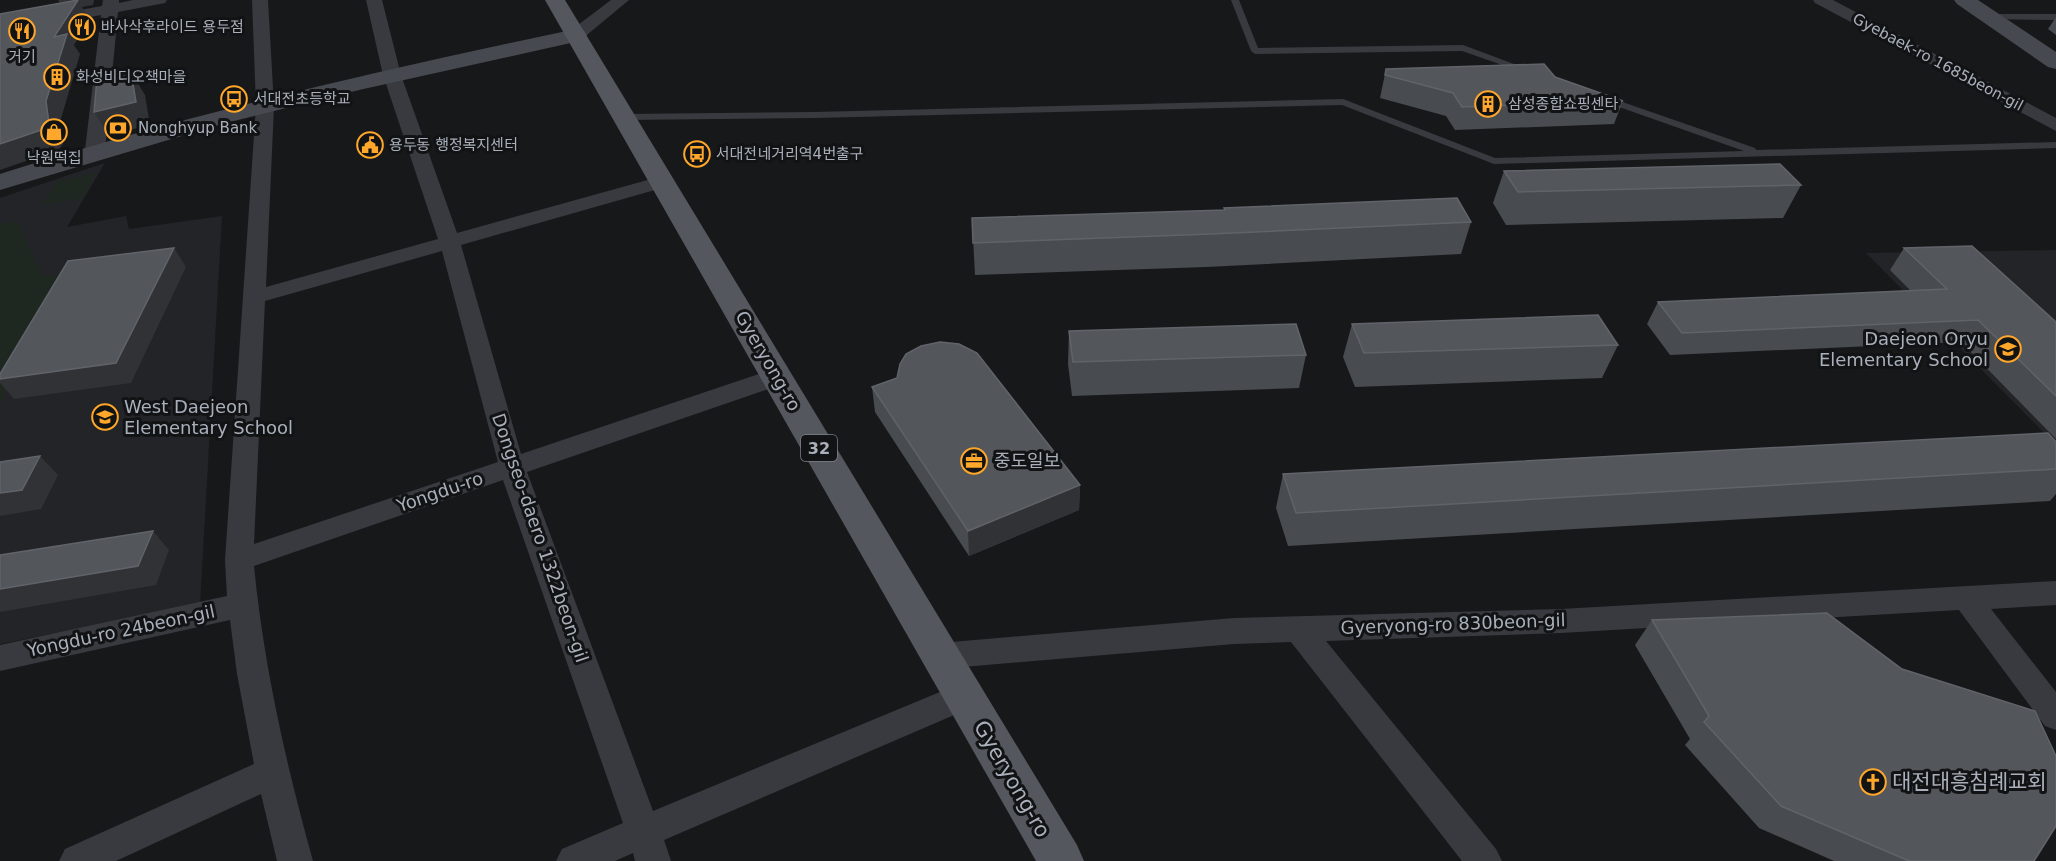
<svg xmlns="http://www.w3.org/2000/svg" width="2056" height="861" viewBox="0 0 2056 861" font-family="'DejaVu Sans','Noto Sans KR',sans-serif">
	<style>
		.built { fill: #232427 }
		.green { fill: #1f2820 }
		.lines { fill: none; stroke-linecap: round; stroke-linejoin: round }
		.lane { fill: #383a3f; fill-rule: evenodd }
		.street { fill: #383a3f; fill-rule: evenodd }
		.secondary { fill: #46494f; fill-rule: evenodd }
		.primary { fill: #54575e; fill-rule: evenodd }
		.wall { fill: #484b4f }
		.shaded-wall { fill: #303235 }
		.building { fill: #53565b; stroke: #60646a; stroke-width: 1.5 }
		.labels { text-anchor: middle; stroke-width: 6; stroke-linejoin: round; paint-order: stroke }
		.far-poi-label { font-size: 15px; fill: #a9b0bb; stroke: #121315; text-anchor: start }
		.far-street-label { font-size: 15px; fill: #a9b0bb; stroke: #121315 }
		.shield { fill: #121315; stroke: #7c8189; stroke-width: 1.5 }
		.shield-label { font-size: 16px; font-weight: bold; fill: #a9b0bb }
		.poi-label { font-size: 18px; fill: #a9b0bb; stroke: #121315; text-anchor: start }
		.street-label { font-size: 18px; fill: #a9b0bb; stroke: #121315 }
		.near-street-label { font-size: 21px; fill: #a9b0bb; stroke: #121315 }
		.near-poi-label { font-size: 21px; fill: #a9b0bb; stroke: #121315; text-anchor: start }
	</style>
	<rect width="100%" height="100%" fill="#17181a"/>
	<path class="built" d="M105,163L67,227L126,216L129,229L222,216L200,605L0,644V198Z
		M2056,250V445L1866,253Z"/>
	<path class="green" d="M96,173L82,198L41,205L59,181Z
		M18,221L42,276L69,273L0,404V224Z"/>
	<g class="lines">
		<path class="lane" d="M1231,0H1239L1258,48L1463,45L1533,71L1525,73L1462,51L1255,54L1251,51Z
			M1988,14H2056V20L1985,19V15Z
			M1602,97H1608L1755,148L1756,150L2056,142V148L1494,164L1342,105L814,118L624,120L619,117L624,114L814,112L1343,99L1495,158L1744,151L1602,101Z"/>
		<path class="street" d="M103,0H119V3L133,0H167L165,3L118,12L105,150L102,154H88L85,150L101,15L0,34V24L102,6Z
			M252,0H268L274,106L266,287L438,239L383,75L366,0H382L401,75L457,233L662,176L669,178L672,182L669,186L461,245L521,454L768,371L777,369L786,371L789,377L786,383L527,472L653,811L964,682L975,686L980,696L975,706L664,840L671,861H635L633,853L615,861H556L562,849L623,823L503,480L254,566C264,667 286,764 313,861H277L261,794L116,861H59L65,849L254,764L237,674L230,620L0,671V645L227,596L225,560L256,106ZM442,251L498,462L254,544L265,301Z
			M611,0H629L582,39H570L568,35L570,31Z
			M1813,0H1833L2056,118V131L1815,3Z
			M2056,581V605L1991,609L2056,692V730L2045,726L1959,610L1561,633L1326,641L1496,849L1502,861H1462L1291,642L1234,644L940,669L929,665L925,656L929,647L940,643L1234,618L1561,609Z"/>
		<path class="secondary" d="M1954,0H1978L2056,52V69L2048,67L1957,4Z
			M576,29L584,30L587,35L584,40L359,90L222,124L0,190V174C189,114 382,70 576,29Z"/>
		<path class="primary" d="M545,0H565L1077,845L1084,861H1036Z"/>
	</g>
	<path class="wall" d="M2056,17V35L2048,29Z
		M1386,69L1555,77L1623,101L1614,124L1455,130L1446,116L1380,98Z
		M1504,171L1801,185L1783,218L1506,225L1493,203Z
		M1224,208L1471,222L1461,254L1206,267L975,275L972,218L1224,210Z
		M1904,248L2056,322V439L1961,342L1670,355L1647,324L1658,302L1911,291L1890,270Z
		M1352,324L1618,345L1602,378L1355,387L1343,357Z
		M1069,331L1306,355L1299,388L1072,396L1068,364Z
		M872,387L1080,485L1079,510L969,556L875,412Z
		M2056,442V494L2050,501L1288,546L1276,508L1283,474Z
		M1652,620L2034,861H1834L1759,828L1685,745L1690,739L1635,645Z"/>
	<path class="shaded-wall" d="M58,0H94L93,5L82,7L90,19L74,45L80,54L60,122L63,144L58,150L0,170V144L46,101L54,37L65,10Z
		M131,72L145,95L150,125L109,135L94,112Z
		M174,248L186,267L131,383L14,399L0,383V379Z
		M40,456L58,475L41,509L0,516V493Z
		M1080,485L1079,510L969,556L968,531Z
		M153,531L169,550L156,585L0,612V589Z"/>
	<path class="building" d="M78,0L54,37L67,34L46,101L49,123L44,129L0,144V14Z
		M1544,64L1555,77L1623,101L1462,107L1453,93L1385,75L1386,69Z
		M131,72L136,102L94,112L97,79Z
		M1780,164L1801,185L1518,192L1504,171Z
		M1457,198L1471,222L1211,234L973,243L972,218L1225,210L1224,208Z
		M1972,246L2056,322V396L1978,320L1682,333L1658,302L1947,289L1904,248Z
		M174,248L116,363L0,379V374L68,261Z
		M1598,315L1618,345L1364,353L1352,324Z
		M1296,324L1306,355L1073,362L1069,331Z
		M940,342L959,344L977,353L1080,485L968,531L872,387L897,378L900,364L906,354L921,346Z
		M2048,433L2056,442V469L1296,513L1283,474Z
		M40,456L22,490L0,493V462Z
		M153,531L138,566L0,589V555Z
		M1827,613L1902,669L2035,711L2056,756V826L2034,861H1909L1781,806L1704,722L1709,716L1652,620Z"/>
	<defs>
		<g id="restaurant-ring" transform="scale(1.35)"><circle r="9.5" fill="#121315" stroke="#ffa72a" stroke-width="1.5"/><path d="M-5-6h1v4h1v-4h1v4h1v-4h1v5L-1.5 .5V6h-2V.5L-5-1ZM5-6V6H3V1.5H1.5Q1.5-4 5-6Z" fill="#ffa72a"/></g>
		<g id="building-ring" transform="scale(1.35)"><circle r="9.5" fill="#121315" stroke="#ffa72a" stroke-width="1.5"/><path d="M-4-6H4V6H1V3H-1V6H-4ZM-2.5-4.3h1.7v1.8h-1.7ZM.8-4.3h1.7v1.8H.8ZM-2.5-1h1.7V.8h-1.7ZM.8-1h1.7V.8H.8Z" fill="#ffa72a"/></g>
		<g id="bus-ring" transform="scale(1.35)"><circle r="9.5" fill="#121315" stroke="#ffa72a" stroke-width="1.5"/><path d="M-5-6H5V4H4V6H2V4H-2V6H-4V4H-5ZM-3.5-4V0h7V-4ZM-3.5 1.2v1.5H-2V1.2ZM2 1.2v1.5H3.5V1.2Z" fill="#ffa72a"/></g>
		<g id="bank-ring" transform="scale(1.35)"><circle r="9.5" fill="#121315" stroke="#ffa72a" stroke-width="1.5"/><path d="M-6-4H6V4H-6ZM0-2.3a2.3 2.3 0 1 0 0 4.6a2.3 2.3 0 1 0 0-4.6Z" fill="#ffa72a"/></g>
		<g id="shop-ring" transform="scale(1.35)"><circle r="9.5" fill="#121315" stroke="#ffa72a" stroke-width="1.5"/><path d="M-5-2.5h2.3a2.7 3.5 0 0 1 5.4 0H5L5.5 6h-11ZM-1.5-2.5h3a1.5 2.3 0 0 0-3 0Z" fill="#ffa72a"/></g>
		<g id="civic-ring" transform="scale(1.35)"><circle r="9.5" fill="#121315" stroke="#ffa72a" stroke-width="1.5"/><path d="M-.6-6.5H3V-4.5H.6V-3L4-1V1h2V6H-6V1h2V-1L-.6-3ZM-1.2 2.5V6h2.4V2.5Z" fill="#ffa72a"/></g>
		<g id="school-ring" transform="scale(1.35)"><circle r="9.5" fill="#121315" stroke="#ffa72a" stroke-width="1.5"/><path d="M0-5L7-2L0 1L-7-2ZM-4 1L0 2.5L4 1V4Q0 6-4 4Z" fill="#ffa72a"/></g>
		<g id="office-ring" transform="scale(1.35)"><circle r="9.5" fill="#121315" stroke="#ffa72a" stroke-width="1.5"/><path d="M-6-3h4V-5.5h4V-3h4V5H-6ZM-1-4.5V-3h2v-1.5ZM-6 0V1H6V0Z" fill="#ffa72a"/></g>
		<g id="church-ring" transform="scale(1.35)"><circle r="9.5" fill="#121315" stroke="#ffa72a" stroke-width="1.5"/><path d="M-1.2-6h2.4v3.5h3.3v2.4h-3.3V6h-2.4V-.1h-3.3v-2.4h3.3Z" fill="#ffa72a"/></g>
	</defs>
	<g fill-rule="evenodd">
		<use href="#restaurant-ring" x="82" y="27"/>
		<use href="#restaurant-ring" x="22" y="31"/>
		<use href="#building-ring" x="57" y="77"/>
		<use href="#bus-ring" x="234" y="99"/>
		<use href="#building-ring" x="1488" y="104"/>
		<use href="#bank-ring" x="118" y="128"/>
		<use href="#shop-ring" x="54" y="132"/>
		<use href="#civic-ring" x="370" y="145"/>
		<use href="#bus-ring" x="697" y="154"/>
		<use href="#school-ring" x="2008" y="349"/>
		<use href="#school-ring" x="105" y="417"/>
		<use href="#office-ring" x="974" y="461"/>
		<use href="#church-ring" x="1873" y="782"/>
	</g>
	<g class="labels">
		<g class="far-poi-label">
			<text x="101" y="32">바사삭후라이드 용두점</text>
			<text x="22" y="62" text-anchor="middle">거기</text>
			<text x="76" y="82">화성비디오책마을</text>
			<text x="254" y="104">서대전초등학교</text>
			<text x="1508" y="109">삼성종합쇼핑센타</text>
			<text x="138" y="133">Nonghyup Bank</text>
			<text x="389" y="150">용두동 행정복지센터</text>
			<text x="716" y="159">서대전네거리역4번출구</text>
			<text x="54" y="163" text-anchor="middle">낙원떡집</text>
		</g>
		<g class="far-street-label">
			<text transform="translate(1938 62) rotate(28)" y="5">Gyebaek-ro 1685beon-gil</text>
		</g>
		<rect class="shield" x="801" y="435" width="36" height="26" rx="4.5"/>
		<g class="shield-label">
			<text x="819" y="454">32</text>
		</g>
		<g class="poi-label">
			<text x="1988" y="345" text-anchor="end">Daejeon Oryu<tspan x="1988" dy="21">Elementary School</tspan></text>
			<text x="124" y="413">West Daejeon<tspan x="124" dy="21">Elementary School</tspan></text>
			<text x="994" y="467">중도일보</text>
		</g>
		<g class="street-label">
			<text transform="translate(768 361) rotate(60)" y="6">Gyeryong-ro</text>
			<text transform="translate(440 492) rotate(-19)" y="6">Yongdu-ro</text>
			<text transform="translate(540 538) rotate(71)" y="6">Dongseo-daero 1322beon-gil</text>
			<text transform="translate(1453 624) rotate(-2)" y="6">Gyeryong-ro 830beon-gil</text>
			<text transform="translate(121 631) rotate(-12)" y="6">Yongdu-ro 24beon-gil</text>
		</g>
		<g class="near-street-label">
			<text transform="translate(1012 779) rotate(60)" y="7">Gyeryong-ro</text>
		</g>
		<g class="near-poi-label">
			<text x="1892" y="789">대전대흥침례교회</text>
		</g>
	</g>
</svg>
